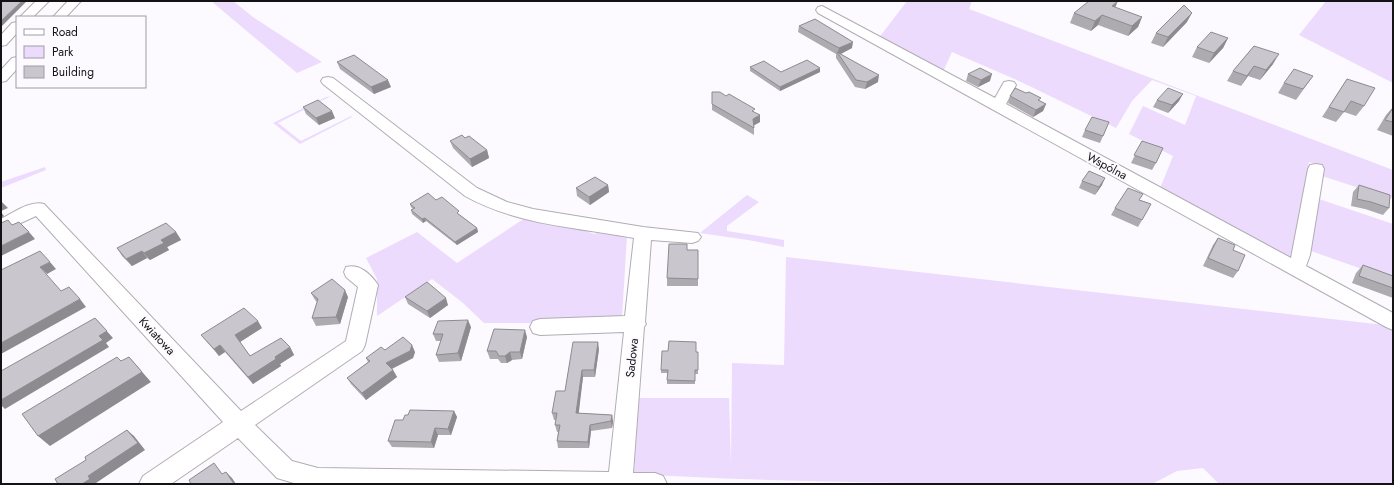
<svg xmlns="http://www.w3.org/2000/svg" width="1394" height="485" viewBox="0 0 1394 485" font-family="Jost,sans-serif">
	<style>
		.green { fill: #ecdbfd }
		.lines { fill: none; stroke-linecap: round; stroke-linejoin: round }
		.minor-casing { stroke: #b0adb3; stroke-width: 2 }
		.minor { fill: #fff; fill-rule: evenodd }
		.wall { fill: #adaab0 }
		.shaded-wall { fill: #8d8b90 }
		.building { fill: #c9c6cd; stroke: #8d8b90 }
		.labels { text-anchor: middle; stroke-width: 4; stroke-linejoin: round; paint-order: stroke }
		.street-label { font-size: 12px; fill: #131214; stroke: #fcfaff }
	</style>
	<rect width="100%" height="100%" fill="#fcfaff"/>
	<path class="green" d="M211,1H233L253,17L322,62L297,73Z
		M907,1H972L969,9L1393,170V199L1322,176L1324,167L1309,162L1291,256L1280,255L1214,216L1159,191L1173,156L1129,134L1143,106L1185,125L1196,96L1152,80L1132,101L1116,128L1019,81L952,52L942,74L878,39Z
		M1326,1H1393V83L1299,35Z
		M331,96L278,123L301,141L351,116L352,117L300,144L273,123L326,97Z
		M45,167L46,170L1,188V182Z
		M747,195L759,202L727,226V231L784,240V247L748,240L700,233Z
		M1319,199L1393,224V280L1311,251Z
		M525,218L573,226L594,234L608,230L627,236L622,317L541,323H484L463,303L432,279L377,316V279L366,258L417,232L457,263Z
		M786,257L1393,326V484H1219L1203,468L1177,471L1152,484C979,484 807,484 634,474L639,398H729L731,464L732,363L784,365Z"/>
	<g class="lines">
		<g class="minor-casing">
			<path id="minor" d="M36,1H49L33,17H20Z
				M68,1H81L66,17H53Z
				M822,6L995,98L1004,82L1009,81L1014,82L1016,85L1006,104L1291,258L1308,169L1310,165L1316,164L1322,165L1324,169L1310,255L1306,266L1393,313V330L1386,327L818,13L816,10L818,7Z
				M17,22V33L6,45L1,46V35L12,23Z
				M17,57V69L6,81L1,82V70L12,58Z
				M328,77L333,78L477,188L507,202L533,209L643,227L698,233L701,237L698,241L692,243L651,240L645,322L646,324L644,327L633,473H655L663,476L667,484H297L277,478L238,438L171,484H139L143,476L223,422L36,216L1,232V219C13,213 30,200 44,204L241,411L346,341L358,287L346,277L344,272L346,267C359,263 371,274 378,285L365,345L362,351L255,425L292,461L318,468L609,472L624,332L540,335L533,333L530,327L533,321L540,319L625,316L634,238C576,227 517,225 465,196L323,84L321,81L323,78Z"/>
		</g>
		<use href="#minor" class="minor"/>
	</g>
	<path class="wall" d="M1115,8L1142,17L1138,27L1128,36L1098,25L1091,31L1070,23L1074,13Z
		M1187,22L1163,47L1151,43L1156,33Z
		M799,26L852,48L840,54L878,82L865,89L855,87L836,58V54L798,32Z
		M1228,38L1223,48L1209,63L1192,57L1197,47Z
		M1254,46L1273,64L1260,80L1248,76L1241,86L1227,81L1233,71Z
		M337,62L391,87L374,94L340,69Z
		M750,67L781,72H820L780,91L750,71Z
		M968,74L990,81L978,87L966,81Z
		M1313,76L1296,100L1278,93L1284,83Z
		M1347,79L1364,106L1356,116L1344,112L1336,122L1322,117Z
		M712,92L760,115V122L754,125V135L712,110Z
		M1026,93L1046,104L1043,111L1033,117L1008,103L1010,96Z
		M1157,100L1179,101L1168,113L1153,107Z
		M303,107L335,118L319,125L306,114Z
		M1393,107V136L1377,130L1386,115Z
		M1109,122L1100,143L1082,137L1085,130Z
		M465,138L487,150L489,158L472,167L453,148L450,141Z
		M1142,141L1156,163L1152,170L1131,163Z
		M1082,181L1102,185L1095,195L1079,188Z
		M608,185L609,192L590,205L577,196L576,188Z
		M1359,185L1389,208L1383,215L1365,209L1351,206L1353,192Z
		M436,200L460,215L477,228L478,232L457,245L426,221L423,223L412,214L411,210L413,209L411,207L410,204Z
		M1140,200L1151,204L1138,227L1111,215L1115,208Z
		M176,232L181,240L167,247L169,250L150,260L147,258L132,266L122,256L117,248Z
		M1218,238L1233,250L1238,271L1233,278L1203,266L1213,245Z
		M687,250H698V286H667V278Z
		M1363,265L1393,276V298L1352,283L1356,273Z
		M311,293L348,297L340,324L316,326L312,318L317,302L315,300Z
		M405,297L448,305L430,318L408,304Z
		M471,327L461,361L439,362L436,355L441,341H436L433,334Z
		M262,328L240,342L250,356L290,347L294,355L280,364L281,366L253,384L225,352L219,356L201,335Z
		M527,337L522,359L512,360L507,363H501L498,359H490L487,351Z
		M599,349L595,377H583L578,413L612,415L613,422L612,428L591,431L589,448H558L557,441L558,432H557L555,425L556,420H554L552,413L565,391Z
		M385,350L415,352L413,358L392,369L393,370L397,377L366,400L351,384L347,378L368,362L366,358Z
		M696,352H698V374H695V384H667V373H661V370Z
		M454,411L457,417L451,435H438L434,448L392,447L388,441L403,420Z"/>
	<path class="shaded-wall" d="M22,1H27L1,27V21Z
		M1118,1L1114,10L1112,6Z
		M1192,13L1187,22L1163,47L1168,37Z
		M1102,15L1098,25L1091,31L1095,21Z
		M1142,17L1138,27L1128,36L1132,26Z
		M1228,38L1223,48L1209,63L1214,53Z
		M853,42L852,48L839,55L838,53L839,48Z
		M1279,54L1273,64L1260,80L1266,70Z
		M1254,66L1248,76L1241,86L1247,76Z
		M820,68V72L780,91V87Z
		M992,74L990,81L978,87L981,80Z
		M879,75L878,82L865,89L867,82Z
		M388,80L391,87L374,94L371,87Z
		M1183,94L1179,101L1168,113L1172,105Z
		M1046,104L1043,111L1033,117L1036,110Z
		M332,111L335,118L319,125L316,118Z
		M760,115V122L753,126V119Z
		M487,150L489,158L472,167L470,159Z
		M1105,178L1102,185L1095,195L1099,187Z
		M608,185L609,192L590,205L589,197Z
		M1,201L8,208L1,211Z
		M1,212L4,216L1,218Z
		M425,218L426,221L423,223L422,219Z
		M477,228L478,232L457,245L455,242Z
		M29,232L35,239L1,256V246Z
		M176,232L181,240L167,247L169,250L150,260L144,253L161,240Z
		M142,251L147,258L132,266L126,259Z
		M50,262L56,269L47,274L40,267Z
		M345,290L348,297L340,324L336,317Z
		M446,298L448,305L430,318L427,311Z
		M80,299L86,307L1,354V343Z
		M95,318L113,338L106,343L109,347L5,409L1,405V400L99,336Z
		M468,320L471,327L461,361L458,353Z
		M258,321L262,328L240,342L235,335Z
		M525,330L527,337L522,359L520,352Z
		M598,342L599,349L595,377L594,370Z
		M220,345L225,352L219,356L214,349Z
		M412,345L415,352L413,358L389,370L386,363Z
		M290,347L294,355L280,364L281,366L253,384L248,377L275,357Z
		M510,352L512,360L507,363L505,356Z
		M129,357L151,382L50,446L38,436Z
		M393,370L397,377L366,400L362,393Z
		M582,370L583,377L578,420L576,413Z
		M454,411L457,417L451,435L448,429Z
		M612,415L613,422L612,428L611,421Z
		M590,425L591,431L589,448L588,442Z
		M435,428L438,435L434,448L431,442Z
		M127,430L134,436L145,450L96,483L97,484H82Z
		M226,472L232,478L236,484H234Z"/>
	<path class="building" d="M1,1H22L1,21Z
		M1089,1H1118L1112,6L1142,17L1132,26L1102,15L1095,21L1074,13Z
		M1184,5L1192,13L1168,37L1156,33Z
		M815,19L853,42L839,48L799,26Z
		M1211,32L1228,38L1214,53L1197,47Z
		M1254,46L1279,54L1266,70L1254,66L1247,76L1233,71Z
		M837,52L862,66L879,75L867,82L856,80Z
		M354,55L388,80L371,87L337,62Z
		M807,60L820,68L780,87L750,67L764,61L781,72Z
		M980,68L992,74L981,80L968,74Z
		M1294,69L1313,76L1303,89L1284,83Z
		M1347,79L1375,88L1364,106L1351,101L1344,112L1329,107Z
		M1015,88L1026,93L1029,92L1041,98L1038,100L1046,104L1036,110L1010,96Z
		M1168,88L1183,94L1172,105L1157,100Z
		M712,92H720L726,96L729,94L755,109L752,111L760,115L753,119L754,128L712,104Z
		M318,100L332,111L316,118L303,107Z
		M1393,108V122L1385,120Z
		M1092,117L1109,122L1103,136L1085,130Z
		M462,135L465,138L469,136L487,150L470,159L450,141Z
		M1142,141L1163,148L1156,163L1134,155Z
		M1089,171L1105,178L1099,187L1082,181Z
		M595,177L608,185L589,197L576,188Z
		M1359,185L1390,195L1389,208L1371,202L1357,199Z
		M1128,188L1143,194L1139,200L1151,204L1142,220L1115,208Z
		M428,193L436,200L442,197L459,211L457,213L477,228L455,242L425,218L422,219L411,210L415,208L410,204Z
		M8,220L12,225L19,222L29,232L1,246V223Z
		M166,223L176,232L161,240L164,243L144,253L142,251L126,259L117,248Z
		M1218,238L1235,245L1233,250L1245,255L1238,271L1208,258Z
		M669,244H687V250H698V279L667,278Z
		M40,251L50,262L40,267L61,291L69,287L80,299L1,343V270Z
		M1363,265L1393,276V288L1359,276Z
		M332,279L345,290L336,317L312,318L318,299L311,293Z
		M427,282L446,298L427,311L405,297Z
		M244,308L258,321L235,335L250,356L281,338L290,347L275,357L276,359L248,377L220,345L214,349L201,335Z
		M95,318L107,331L99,336L103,340L1,400V371Z
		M468,320L458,353L436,355L443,334H433L438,321Z
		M494,329L525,330L520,352H510L505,356H499L496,351H487Z
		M403,337L412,345L410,351L386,363L393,370L362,393L347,378L370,361L366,358L381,347L385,350Z
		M669,341L696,342V352H698V370H695V381L667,380L668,370H661L662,351H668Z
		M573,342H598L594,370H582L576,413L612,415L611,421L590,425L588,442L557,441L560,425H555L557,413H552L556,391H565Z
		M117,357L121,361L129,357L142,372L38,436L22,414Z
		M410,410L454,411L448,429L435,428L431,442L388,441L395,420H403L405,415H408Z
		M127,430L138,443L88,476L90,479L82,484H58L55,479L86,460L85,457Z
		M214,463L222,474L226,472L234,484H191L189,480Z"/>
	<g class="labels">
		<g class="street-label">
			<text transform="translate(1107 166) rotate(28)" y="4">Wspólna</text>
			<text transform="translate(157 336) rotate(47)" y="4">Kwiatowa</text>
			<text transform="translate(632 358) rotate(-84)" y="4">Sadowa</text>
		</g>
	</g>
	<rect width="1394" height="485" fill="none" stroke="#131214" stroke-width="4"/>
	<rect x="16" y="16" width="130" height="72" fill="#fcfaff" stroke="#9f9da1"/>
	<rect x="24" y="29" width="20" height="6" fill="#ffffff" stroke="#9f9da1"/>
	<text x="52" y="36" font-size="12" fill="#131214">Road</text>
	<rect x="24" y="46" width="20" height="12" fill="#ecdbfd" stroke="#9f9da1"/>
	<text x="52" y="56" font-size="12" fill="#131214">Park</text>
	<rect x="24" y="66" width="20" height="12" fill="#c9c6cd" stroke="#9f9da1"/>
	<text x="52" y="76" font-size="12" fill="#131214">Building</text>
</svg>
